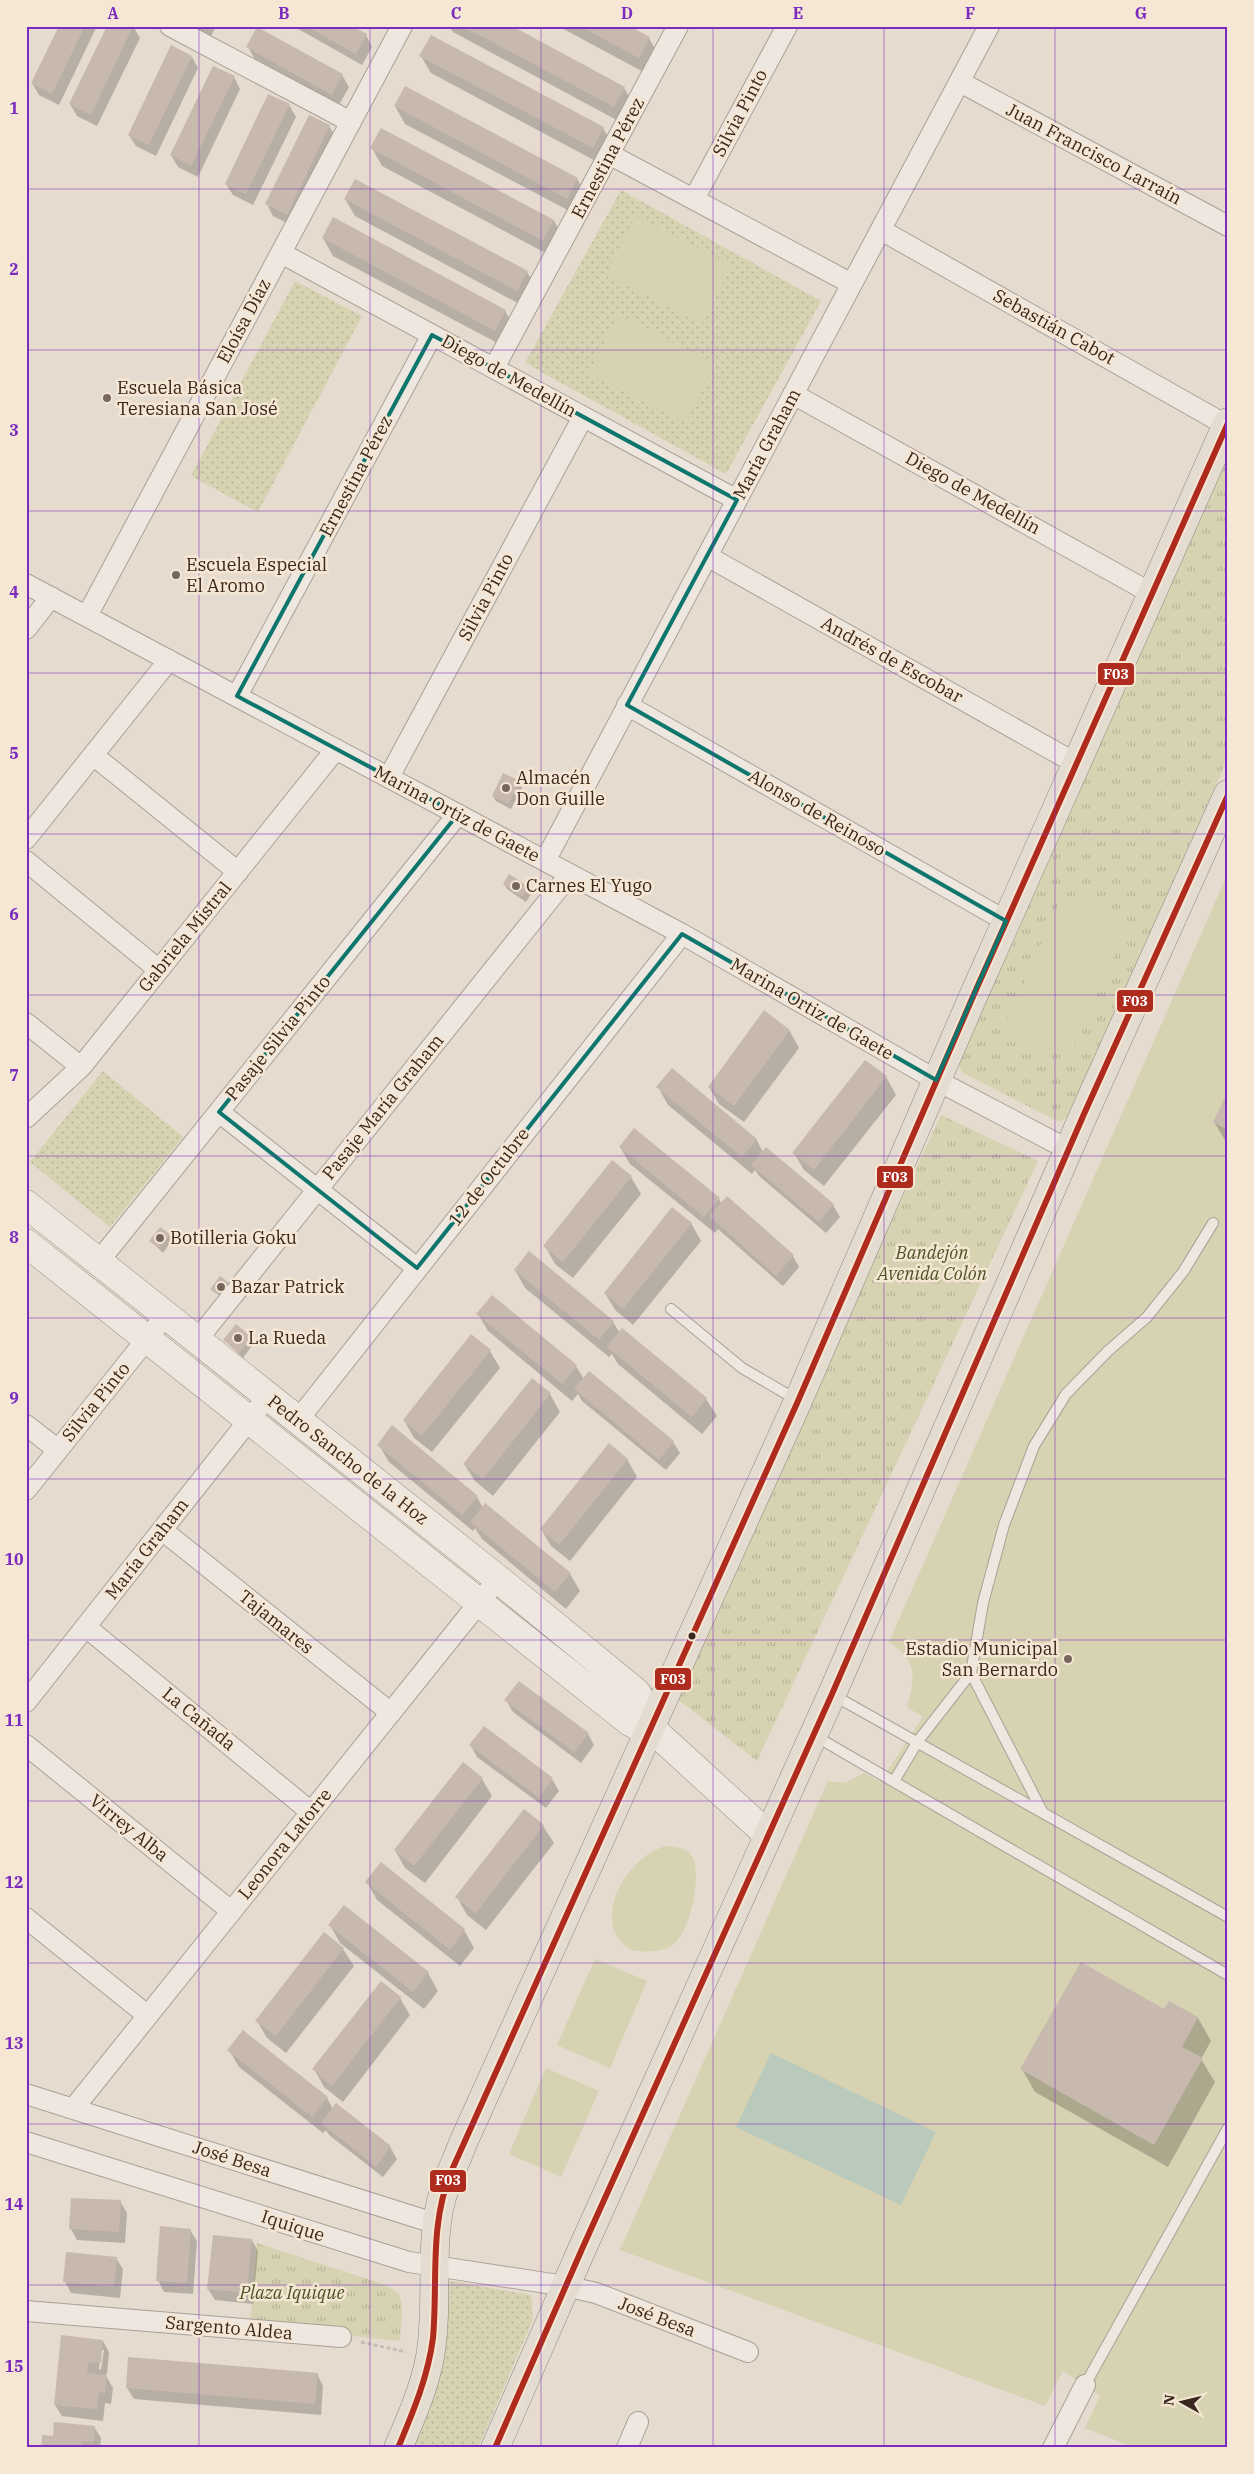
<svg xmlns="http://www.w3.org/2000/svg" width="1254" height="2474" viewBox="0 0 1254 2474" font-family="'IBM Plex Serif',serif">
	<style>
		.grass { fill: url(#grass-dots) }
		.park { fill: url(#park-tufts) }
		.pitch { fill: #d7d2b1 }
		.water { fill: #b9c9bc }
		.shadow { fill: #0003; fill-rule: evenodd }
		.building { fill: #c8b9af }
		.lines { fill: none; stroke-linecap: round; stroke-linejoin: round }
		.lane-casing { stroke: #aaa097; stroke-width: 12 }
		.street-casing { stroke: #aaa097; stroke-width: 22 }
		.secondary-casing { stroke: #9a9086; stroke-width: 29 }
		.primary-casing { stroke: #8f867e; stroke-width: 29 }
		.path { stroke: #c5bdb6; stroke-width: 3; stroke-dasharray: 4 2.5; stroke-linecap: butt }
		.lane { stroke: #ede7df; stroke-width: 10 }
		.street { stroke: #ede7df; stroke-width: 20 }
		.secondary { stroke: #ede7df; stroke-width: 28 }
		.primary { stroke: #e4dcd1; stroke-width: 28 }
		.bus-1-casing { stroke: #f5e7d4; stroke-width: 10 }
		.bus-1 { stroke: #af2b1e; stroke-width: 6 }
		.marked { fill: none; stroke: #0f766e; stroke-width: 4; stroke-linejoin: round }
		.grid { fill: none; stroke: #7b2cbf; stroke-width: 1; stroke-opacity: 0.55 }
		.poi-dot { fill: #75675c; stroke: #f5e7d4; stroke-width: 2 }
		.bus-dot { fill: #38281f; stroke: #f5e7d4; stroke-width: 2 }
		.labels { text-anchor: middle; stroke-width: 5; stroke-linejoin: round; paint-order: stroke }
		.street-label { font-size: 18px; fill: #38281f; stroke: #f5e7d4 }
		.poi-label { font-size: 18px; fill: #38281f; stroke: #f5e7d4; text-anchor: start }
		.park-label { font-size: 18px; font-style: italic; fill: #4f5426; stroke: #f5e7d4 }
		.line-badge { stroke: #f5e7d4; stroke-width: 2 }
		.badge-label { font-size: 14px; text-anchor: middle; font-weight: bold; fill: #fff }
		.neatline { fill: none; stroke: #7b2cbf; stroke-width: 2 }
		.grid-label { font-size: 16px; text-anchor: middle; font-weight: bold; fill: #7b2cbf }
	</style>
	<defs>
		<pattern id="grass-dots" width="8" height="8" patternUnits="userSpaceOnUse" patternTransform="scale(1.25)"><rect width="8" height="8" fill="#d7d2b1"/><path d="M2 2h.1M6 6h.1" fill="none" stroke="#b9b498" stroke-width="1.8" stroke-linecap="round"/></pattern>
		<pattern id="park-tufts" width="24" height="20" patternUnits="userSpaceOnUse" patternTransform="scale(1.25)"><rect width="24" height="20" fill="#d7d2b1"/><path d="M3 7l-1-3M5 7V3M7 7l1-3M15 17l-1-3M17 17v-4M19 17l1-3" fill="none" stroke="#b9b498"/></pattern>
	</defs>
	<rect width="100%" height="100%" fill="#e5dbce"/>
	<path class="grass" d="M621,190L821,301L726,474L525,363Z
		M295,281L362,316L258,512L191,476Z
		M103,1071L183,1137L110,1227L30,1162Z
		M444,2280L531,2295L533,2319L478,2448H411L439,2379Z"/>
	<path class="park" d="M1228,452V758L1069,1115L1062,1121H1057L963,1073L958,1065Z
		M941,1115L1038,1161L757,1761L671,1694Z
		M257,2243L386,2285C390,2288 396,2291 399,2295C405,2306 400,2329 400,2341L250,2325Z"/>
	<path class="pitch" d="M635,216L732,265L702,324L606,275Z
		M618,314L715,364L686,423L589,374Z
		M1228,873V2448H1136L1085,2428L1100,2396L1063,2371L1045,2406L620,2250L828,1781L845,1783L864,1773L880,1782L923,1717L907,1707C916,1677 917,1660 889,1642Z
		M1064,894L1129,923L1068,1059L1003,1029Z
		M667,1846C675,1847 686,1847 691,1855C703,1872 691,1927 676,1942C666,1952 650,1952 637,1951C629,1950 622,1944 618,1938C597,1908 633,1852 667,1846Z
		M595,1959L647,1981L610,2068L557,2045Z
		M546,2068L599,2091L561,2177L509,2154Z"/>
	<path class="water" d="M771,2053L936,2132L901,2205L736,2127Z"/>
	<path class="shadow" d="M60,26H97L59,105L39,95L32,83Z
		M108,26H133L140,38L97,126L77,116L70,104Z
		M188,26H216L210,38Z
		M293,26H350L366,35L372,47L362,65Z
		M449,26H509L624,88L634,105L624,124L453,32Z
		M558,26H627L649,38L659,56L649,75Z
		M257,28L342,75L349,87L339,105L254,58L248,47Z
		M421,56L603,128L613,146L603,165L431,73Z
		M192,57L198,68L156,156L136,146L129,135Z
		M234,77L240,89L198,177L178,167L171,155Z
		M289,105L296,117L253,205L233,195L226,184Z
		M395,106L577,179L587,196L577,215L405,124Z
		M329,126L336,138L293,226L273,216L267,204Z
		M382,130L554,221L564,238L553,257L382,166L372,148Z
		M345,199L527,272L537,289L527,308L355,216Z
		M323,238L505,311L515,328L505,347L333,256Z
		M519,782L522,788L511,809L496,801L493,796Z
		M504,884L528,888L531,894L526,902L507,889Z
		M789,1030L799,1048L744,1122L719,1104L709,1087Z
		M886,1077L896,1095L824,1186L804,1170L794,1153Z
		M658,1087L756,1139L763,1152L766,1149L833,1205L840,1217L826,1233L759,1176L755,1170L752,1174L668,1105Z
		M1228,1094V1145L1214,1122Z
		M620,1147L719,1199L722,1204L793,1256L799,1267L783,1286L718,1229L715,1233L630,1164Z
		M631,1177L641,1194L573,1278L555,1264L545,1246Z
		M691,1223L701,1241L633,1325L615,1310L605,1293Z
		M169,1235L172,1240L163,1253L151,1241Z
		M529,1253L613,1322L620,1333L622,1330L706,1399L717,1416L702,1434L618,1364L612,1354L609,1357L525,1288L515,1270Z
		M478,1314L576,1366L584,1379L590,1372L673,1442L680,1453L666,1470L582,1401L578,1394L572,1401L488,1331Z
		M251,1338L254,1343L243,1358L225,1340Z
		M490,1351L500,1368L432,1452L414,1438L404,1420Z
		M532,1380L550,1394L560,1412L493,1496L475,1481L464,1464Z
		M379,1445L477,1497L483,1508L570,1574L580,1591L566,1609L482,1539L475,1528L473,1531L389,1462Z
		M627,1459L637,1477L570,1561L551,1546L541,1529Z
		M506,1700L588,1734L594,1745L581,1763L513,1712Z
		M484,1728L552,1779L559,1791L546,1808L477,1757L471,1746Z
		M482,1779L492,1796L425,1883L405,1868L395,1850Z
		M543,1826L554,1843L486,1930L467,1915L457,1897Z
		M381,1864L464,1930L474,1948L460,1966L377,1900L367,1882Z
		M330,1925L428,1973L438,1991L424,2009L340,1943Z
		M324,1934L343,1949L354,1966L286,2053L267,2038L257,2021Z
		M400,1998L410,2015L343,2102L324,2087L314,2069Z
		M1170,2002L1198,2018L1211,2041L1201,2059L1215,2082L1168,2167L1035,2092L1022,2069L1165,2011Z
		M229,2050L327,2098L333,2109L336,2105L390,2147L397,2159L383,2177L329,2135L326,2130L323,2133L239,2067Z
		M120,2201L127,2213L125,2243L77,2240L71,2229Z
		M190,2230L197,2241L193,2294L164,2292L158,2280Z
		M252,2240L258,2251L253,2304L215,2300L208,2289Z
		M116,2258L123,2269L120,2298L71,2293L65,2282Z
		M103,2341L109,2352L107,2374H105L113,2388L111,2404L105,2403L103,2421L62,2416L55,2405ZM101,2350H104L101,2370L99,2369Z
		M317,2374L323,2386L321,2415L134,2399L127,2388Z
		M94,2427L101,2438L100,2448H43L54,2437Z"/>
	<path class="building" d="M59,26H85L52,94L31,83Z
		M107,26H133L91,115L69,104Z
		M305,26H352L367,34L356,54Z
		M462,26H512L625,87L614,107Z
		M580,26H629L650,37L639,58Z
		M257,27L343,74L332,95L246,47Z
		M431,35L604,127L593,148L419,56Z
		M171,45L192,56L149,145L128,135Z
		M213,66L235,76L191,166L170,155Z
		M405,86L578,178L567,199L394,106Z
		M268,94L290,104L246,194L225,184Z
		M309,115L330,125L287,215L265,204Z
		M381,128L554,220L543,241L370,148Z
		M355,179L528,271L517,291L344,199Z
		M333,217L506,310L495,331L322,238Z
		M503,773L520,781L508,804L492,796Z
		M509,874L529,887L522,897L503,884Z
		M764,1010L790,1030L734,1106L708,1087Z
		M865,1060L887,1076L814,1170L792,1153Z
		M672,1068L757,1139L742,1157L656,1087Z
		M1228,1091V1130L1213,1122Z
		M634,1128L720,1198L704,1217L619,1147Z
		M766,1147L834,1204L819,1222L751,1165Z
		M612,1160L632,1176L563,1262L543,1246Z
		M727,1196L794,1255L776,1276L709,1216Z
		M672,1207L692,1223L623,1309L604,1293Z
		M160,1227L170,1234L159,1248L149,1241Z
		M529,1251L614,1321L599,1340L514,1270Z
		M220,1276L232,1285L222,1298L210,1289Z
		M492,1295L577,1365L562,1384L476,1314Z
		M236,1324L252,1337L239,1353L223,1340Z
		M622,1328L707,1398L692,1417L607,1347Z
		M471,1334L491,1350L422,1436L403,1420Z
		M589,1371L674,1441L659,1460L574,1389Z
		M532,1378L551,1393L483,1479L463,1464Z
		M392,1425L478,1496L462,1515L377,1445Z
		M609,1443L628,1459L559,1545L540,1529Z
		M485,1503L571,1573L555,1592L470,1522Z
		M519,1681L589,1733L574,1752L504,1700Z
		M484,1726L553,1778L539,1798L469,1745Z
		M463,1762L483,1778L414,1866L394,1850Z
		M524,1809L544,1825L476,1913L455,1897Z
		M381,1862L465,1929L450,1950L365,1882Z
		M344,1905L429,1972L413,1992L328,1925Z
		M324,1932L344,1948L276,2036L255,2021Z
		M1081,1962L1164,2009L1169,2001L1198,2017L1182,2047L1203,2058L1154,2145L1020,2069Z
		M381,1981L401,1997L332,2086L312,2069Z
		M243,2030L328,2097L312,2117L227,2050Z
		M336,2103L391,2146L376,2167L321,2123Z
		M71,2198L121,2200L119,2232L69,2229Z
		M160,2226L191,2229L187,2283L156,2281Z
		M213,2235L252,2239L247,2293L207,2289Z
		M66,2252L117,2257L114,2287L63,2282Z
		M61,2335L103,2340L101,2363L88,2362L87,2373L107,2375L105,2393L99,2392L97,2409L54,2405Z
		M128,2357L318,2373L315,2404L126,2388Z
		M54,2422L95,2426L94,2442L82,2441L81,2448H41L42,2435L53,2436Z"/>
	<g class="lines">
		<g class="lane-casing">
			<path id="lane" d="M671,1309L742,1368L797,1400
				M971,1673L1042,1811
				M833,1695L1228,1917
				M815,1736L1228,1975
				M894,1781L918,1741L971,1673L983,1603L1004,1525L1034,1446L1066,1394L1108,1351L1147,1317L1183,1272L1213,1223
				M1085,2385L1228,2128"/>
		</g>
		<g class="street-casing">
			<path id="street" d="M170,26L351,122
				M960,82L1228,226
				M609,154L852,284
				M694,199L787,26
				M881,230L1226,425
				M281,253L737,500
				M494,368L678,26
				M793,394L1151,593
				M707,556L1077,764
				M26,584L682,934L936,1080L1069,1150
				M87,616L402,26
				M26,629L51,597
				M237,696L432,335
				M627,705L1006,921
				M93,755L238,872
				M389,777L583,417
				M26,839L169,660
				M26,861L159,970
				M545,861L989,26
				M26,1023L81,1067
				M219,1112L417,1268
				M26,1118L81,1067L336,749
				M99,1261L458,814
				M197,1340L570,874
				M298,1420L682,934
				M26,1425L58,1450
				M26,1490L166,1315
				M162,1530L391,1713
				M86,1627L311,1812
				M26,1702L268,1396
				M26,1745L231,1911
				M26,1918L147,2015
				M26,2094L437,2224
				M73,2109L498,1579
				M26,2142L409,2262L565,2286L596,2293L748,2352
				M26,2311L341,2337
				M627,2448L638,2422
				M1053,2448L1085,2385"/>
		</g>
		<g class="secondary-casing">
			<path id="secondary" d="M26,1204L498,1579L636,1692L649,1713L652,1729
				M26,1243L630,1722L641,1728L652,1729L768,1835"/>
		</g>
		<g class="primary-casing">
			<path id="primary" d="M398,2448C411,2418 424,2389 430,2357C439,2307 429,2248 441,2201C446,2181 456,2162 463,2143L798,1401L975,992L1228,422
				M495,2448L582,2249L832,1694L1084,1114L1228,794"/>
		</g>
		<path class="path" d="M361,2342L406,2352"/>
		<use href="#lane" class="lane"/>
		<use href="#street" class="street"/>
		<use href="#secondary" class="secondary"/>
		<use href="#primary" class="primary"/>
		<g class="bus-1-casing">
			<path id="bus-1" d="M398,2448C413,2412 428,2377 433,2338C438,2281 429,2226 451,2172L798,1401L975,992L1228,423
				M495,2448L582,2249L832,1694L1084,1114L1228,795"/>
		</g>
		<use href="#bus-1" class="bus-1"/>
	</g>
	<path class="marked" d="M432,335L737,500L627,705L1006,921L936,1080L682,934L417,1268L219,1112L458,814L237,696Z"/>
	<path class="grid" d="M199,26V2448M370,26V2448M541,26V2448M713,26V2448M884,26V2448M1055,26V2448M26,189H1228M26,350H1228M26,511H1228M26,673H1228M26,834H1228M26,995H1228M26,1156H1228M26,1318H1228M26,1479H1228M26,1640H1228M26,1801H1228M26,1963H1228M26,2124H1228M26,2285H1228"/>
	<g class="poi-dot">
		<circle cx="107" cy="398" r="5"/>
		<circle cx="176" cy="575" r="5"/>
		<circle cx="506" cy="788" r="5"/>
		<circle cx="516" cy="886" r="5"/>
		<circle cx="160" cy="1238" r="5"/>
		<circle cx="221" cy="1287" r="5"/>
		<circle cx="238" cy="1338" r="5"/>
		<circle cx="1068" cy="1659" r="5"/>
	</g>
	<circle class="bus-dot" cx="692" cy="1636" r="4.5"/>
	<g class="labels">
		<g class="street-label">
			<text transform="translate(740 113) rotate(-62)" y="6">Silvia Pinto</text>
			<text transform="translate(1094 154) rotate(28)" y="6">Juan Francisco Larraín</text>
			<text transform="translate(608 158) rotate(-62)" y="6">Ernestina Pérez</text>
			<text transform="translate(244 321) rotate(-62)" y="6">Eloísa Díaz</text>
			<text transform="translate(1054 327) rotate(29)" y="6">Sebastián Cabot</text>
			<text transform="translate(509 376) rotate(29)" y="6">Diego de Medellín</text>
			<text transform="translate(767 444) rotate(-62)" y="6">María Graham</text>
			<text transform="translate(356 476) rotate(-62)" y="6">Ernestina Pérez</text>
			<text transform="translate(973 493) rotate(29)" y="6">Diego de Medellín</text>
			<text transform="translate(486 597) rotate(-62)" y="6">Silvia Pinto</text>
			<text transform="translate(892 660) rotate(29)" y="6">Andrés de Escobar</text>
			<text transform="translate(817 813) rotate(30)" y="6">Alonso de Reinoso</text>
			<text transform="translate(457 814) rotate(28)" y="6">Marina Ortiz de Gaete</text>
			<text transform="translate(185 937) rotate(-51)" y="6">Gabriela Mistral</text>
			<text transform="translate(812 1009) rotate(30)" y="6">Marina Ortiz de Gaete</text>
			<text transform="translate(278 1038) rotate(-51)" y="6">Pasaje Silvia Pinto</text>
			<text transform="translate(383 1107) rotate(-51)" y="6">Pasaje María Graham</text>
			<text transform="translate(489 1177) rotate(-52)" y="6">12 de Octubre</text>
			<text transform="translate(96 1402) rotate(-51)" y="6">Silvia Pinto</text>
			<text transform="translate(348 1460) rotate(38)" y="6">Pedro Sancho de la Hoz</text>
			<text transform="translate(147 1549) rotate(-52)" y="6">María Graham</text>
			<text transform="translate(276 1622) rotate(39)" y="6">Tajamares</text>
			<text transform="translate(199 1719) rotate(39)" y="6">La Cañada</text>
			<text transform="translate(129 1828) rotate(39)" y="6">Virrey Alba</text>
			<text transform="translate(285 1844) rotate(-51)" y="6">Leonora Latorre</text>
			<text transform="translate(232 2159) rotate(18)" y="6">José Besa</text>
			<text transform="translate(293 2226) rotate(18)" y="6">Iquique</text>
			<text transform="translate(657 2317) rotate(21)" y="6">José Besa</text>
			<text transform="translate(229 2328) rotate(5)" y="6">Sargento Aldea</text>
		</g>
		<g class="poi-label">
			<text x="117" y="394">Escuela Básica<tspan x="117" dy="21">Teresiana San José</tspan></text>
			<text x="186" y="571">Escuela Especial<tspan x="186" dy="21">El Aromo</tspan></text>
			<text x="516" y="784">Almacén<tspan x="516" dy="21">Don Guille</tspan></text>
			<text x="526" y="892">Carnes El Yugo</text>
			<text x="170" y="1244">Botilleria Goku</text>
			<text x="231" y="1293">Bazar Patrick</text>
			<text x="248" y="1344">La Rueda</text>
			<text x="1058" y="1655" text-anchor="end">Estadio Municipal<tspan x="1058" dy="21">San Bernardo</tspan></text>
		</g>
		<g class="park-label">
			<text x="932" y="1259">Bandejón<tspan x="932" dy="21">Avenida Colón</tspan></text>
			<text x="292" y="2299">Plaza Iquique</text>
		</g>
	</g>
	<g class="line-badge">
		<rect x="1097" y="662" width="38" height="24" rx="5" fill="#af2b1e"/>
		<rect x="1116" y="989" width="38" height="24" rx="5" fill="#af2b1e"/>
		<rect x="876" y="1165" width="38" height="24" rx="5" fill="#af2b1e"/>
		<rect x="654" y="1667" width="38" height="24" rx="5" fill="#af2b1e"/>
		<rect x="429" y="2169" width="38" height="24" rx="5" fill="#af2b1e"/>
	</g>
	<g class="badge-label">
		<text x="1116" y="679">F03</text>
		<text x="1135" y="1006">F03</text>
		<text x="895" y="1182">F03</text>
		<text x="673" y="1684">F03</text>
		<text x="448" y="2185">F03</text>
	</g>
	<rect width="1254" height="2474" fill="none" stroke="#f5e7d4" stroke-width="55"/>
	<g transform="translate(1182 2402) rotate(278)" stroke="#f5e7d4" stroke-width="4" paint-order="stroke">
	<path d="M0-4L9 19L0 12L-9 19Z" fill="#38281f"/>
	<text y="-8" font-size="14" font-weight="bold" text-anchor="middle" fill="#38281f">N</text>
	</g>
	<rect x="28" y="28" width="1198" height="2418" class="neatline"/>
	<g class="grid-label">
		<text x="113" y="19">A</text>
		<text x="284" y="19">B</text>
		<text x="456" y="19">C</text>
		<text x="627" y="19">D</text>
		<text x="798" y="19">E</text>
		<text x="970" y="19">F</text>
		<text x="1141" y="19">G</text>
		<text x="14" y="114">1</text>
		<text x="14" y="275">2</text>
		<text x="14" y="436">3</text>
		<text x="14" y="598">4</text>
		<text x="14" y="759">5</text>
		<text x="14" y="920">6</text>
		<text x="14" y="1081">7</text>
		<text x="14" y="1243">8</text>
		<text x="14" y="1404">9</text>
		<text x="14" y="1565">10</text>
		<text x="14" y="1726">11</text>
		<text x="14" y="1888">12</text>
		<text x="14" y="2049">13</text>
		<text x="14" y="2210">14</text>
		<text x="14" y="2372">15</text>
	</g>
</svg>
